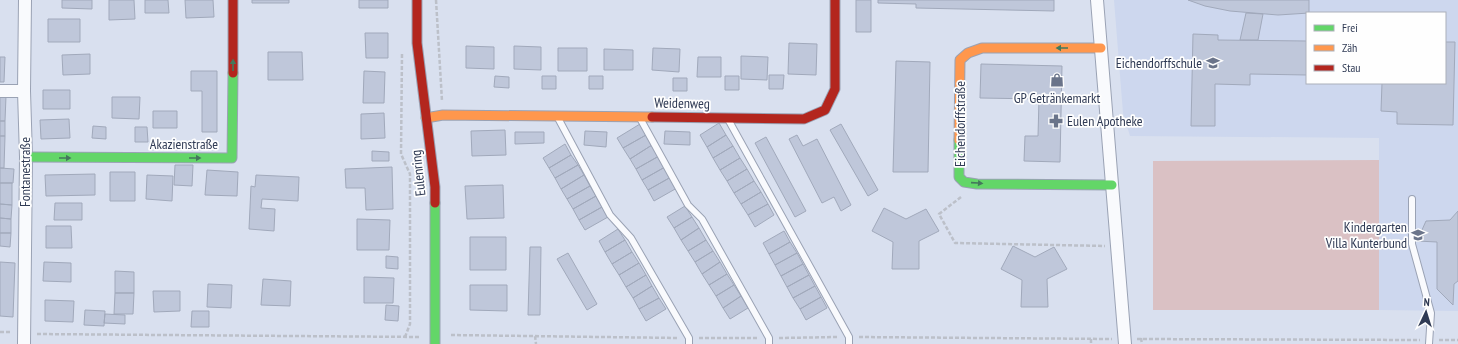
<svg xmlns="http://www.w3.org/2000/svg" width="1458" height="344" viewBox="0 0 1458 344" font-family="'PT Sans Narrow',sans-serif">
	<style>
		.built { fill: #cdd7ee; fill-rule: evenodd }
		.green { fill: #dac1c4 }
		.building { fill: #bfc7da; stroke: #a1a9bb }
		.lines { fill: none; stroke-linecap: round; stroke-linejoin: round }
		.lane-casing { stroke: #9aa2b4; stroke-width: 8 }
		.street-casing { stroke: #9aa2b4; stroke-width: 14 }
		.fast-casing { stroke: #9aa2b4; stroke-width: 11 }
		.slow-casing { stroke: #9aa2b4; stroke-width: 11 }
		.jam-casing { stroke: #9aa2b4; stroke-width: 11 }
		.path { stroke: #bcc0c9; stroke-width: 2.5; stroke-dasharray: 4 2; stroke-linecap: butt }
		.lane { stroke: #f9fafd; stroke-width: 6 }
		.street { stroke: #f9fafd; stroke-width: 12 }
		.fast { stroke: #63d668; stroke-width: 9 }
		.slow { stroke: #ff974d; stroke-width: 9 }
		.jam { stroke: #b3261e; stroke-width: 9 }
		.oneway { fill: #44785c }
		.labels { text-anchor: middle; stroke-width: 3.5; stroke-linejoin: round; paint-order: stroke }
		.poi-label { font-size: 14px; fill: #2f3a54; stroke: #fefefe; text-anchor: end }
		.street-label { font-size: 14px; fill: #2f3a54; stroke: #fefefe }
	</style>
	<rect width="100%" height="100%" fill="#d9e0ef"/>
	<path class="built" d="M1114,0H1458V311L1379,310V138L1130,136L1123,113ZM1307,13H1445V83H1307Z"/>
	<path class="green" d="M1379,160V310H1153V161Z"/>
	<path class="building" d="M62,0H92V9L62,8Z
		M109,0H134L135,19L109,20Z
		M145,0H168L169,13H145Z
		M185,0H213L214,17L186,18Z
		M252,0H289V3H252Z
		M359,0H388V8H359Z
		M856,0H871V32H856Z
		M878,0H1054V11L916,8V4L878,3Z
		M1188,0H1309V13L1278,15L1230,11L1205,6Z
		M1246,13L1263,14L1258,40H1240Z
		M48,19H80V42H48Z
		M365,33H388V58H366Z
		M1193,34L1218,35V40L1307,41V75L1250,74V85L1215,84V126H1191Z
		M1445,42H1455L1453,125L1397,124V112L1381,111L1382,83H1445Z
		M789,43L817,44L816,75L788,74Z
		M466,46L494,47V69L466,68Z
		M514,46L541,47V70L514,69Z
		M558,48H587V71H558Z
		M653,48L680,49L679,72L652,70Z
		M604,49L633,50V70H604Z
		M268,52H302L303,80H268Z
		M90,54V74L63,75L62,55Z
		M741,56L768,57L767,80L741,79Z
		M0,57H5L4,82H0Z
		M698,57H721V77H697Z
		M896,61L930,62L928,172H893Z
		M981,64L1062,66L1060,162L1024,161L1025,136H1038L1039,99L980,98Z
		M191,71H217V132H202V91H191Z
		M364,71L385,72L384,103H363Z
		M769,75H784L783,89H769Z
		M495,76L509,77V88L494,87Z
		M542,76H556V89H542Z
		M589,76H603V89H589Z
		M725,76H739V90H725Z
		M673,78H687V91H673Z
		M43,90H70V109H43Z
		M0,96H6L5,121H0Z
		M112,97H140L139,119L112,118Z
		M153,111H177V128H153Z
		M384,113L385,138L361,139V114Z
		M69,119L70,138L41,139L40,120Z
		M0,121H5V136H0Z
		M719,123L726,135L707,147L700,135Z
		M640,124L646,135L623,148L617,138Z
		M841,124L878,190L868,196L830,130Z
		M93,126L106,127V139L92,138Z
		M135,127H147L148,142H135Z
		M505,130L506,155L472,156L471,131Z
		M585,131L607,132L606,147L584,145Z
		M665,131L690,132V145L664,144Z
		M515,132H544V143L515,144Z
		M646,135L652,145L630,159L623,148Z
		M726,135L733,146L713,158L707,147Z
		M797,135L803,146L817,139L851,205L841,211L834,197L822,203L789,139Z
		M0,136H5L4,168H0Z
		M766,137L806,211L795,217L755,143Z
		M565,144L571,155L549,168L543,158Z
		M652,145L659,156L636,169L630,159Z
		M733,146L740,158L720,170L713,158Z
		M372,151L389,152V161H372Z
		M571,155L578,165L555,178L549,168Z
		M659,156L665,167L642,180L636,169Z
		M740,158L747,169L727,181L720,170Z
		M175,165H193L192,186L174,185Z
		M578,165L584,175L561,189L555,178Z
		M392,167L393,209L366,210L365,188H346L345,169Z
		M665,167L671,177L648,190L642,180Z
		M0,168L14,169L13,183H0Z
		M747,169L754,181L734,193L727,181Z
		M207,170L238,172L237,196L205,195Z
		M110,172H135V201H110Z
		M95,174V195L46,196L45,175Z
		M147,175L173,176L172,201L146,199Z
		M256,175L299,177L298,201L262,199L261,208L275,209L274,231L249,229L251,186L255,187Z
		M584,175L590,186L567,199L561,189Z
		M671,177L677,188L654,201L648,190Z
		M754,181L761,192L741,204L734,193Z
		M0,183H12V205L0,204Z
		M503,185L504,218L467,219L465,186Z
		M590,186L596,196L573,209L567,199Z
		M761,192L768,204L748,215L741,204Z
		M596,196L602,207L579,220L573,209Z
		M55,203H82V220H54Z
		M0,204L12,205L11,219L0,218Z
		M768,204L774,215L755,227L748,215Z
		M685,206L692,217L674,228L667,217Z
		M602,207L608,217L585,230L579,220Z
		M884,208L906,219L926,209L939,231L919,241V269H892L893,242L872,231Z
		M1458,211V281L1454,284L1453,305L1437,289V242L1417,241L1426,221L1450,220Z
		M692,217L699,228L681,240L674,228Z
		M0,218L11,219V233H0Z
		M357,219L390,220L389,250H357Z
		M46,226H71L72,248H46Z
		M699,228L706,240L688,251L681,240Z
		M618,229L625,240L605,252L599,241Z
		M784,231L790,242L769,254L763,243Z
		M0,233H11L10,247L0,246Z
		M470,237H506V270H470Z
		M625,240L632,252L612,264L605,252Z
		M706,240L713,251L695,262L688,251Z
		M790,242L797,253L775,265L769,254Z
		M1013,246L1035,257L1054,247L1067,269L1047,279L1048,307H1021L1022,280L1001,269Z
		M530,247H541L540,315H528Z
		M713,251L720,262L702,274L695,262Z
		M632,252L639,263L619,275L612,264Z
		M568,253L597,304L587,310L557,259Z
		M797,253L803,264L781,276L775,265Z
		M386,256L398,257V269L386,268Z
		M0,262L15,263L13,317L0,316Z
		M44,262L71,263V282L43,281Z
		M720,262L727,274L709,285L702,274Z
		M639,263L646,275L626,287L619,275Z
		M803,264L809,275L787,287L781,276Z
		M115,271L134,272V293H115Z
		M727,274L734,285L716,296L709,285Z
		M646,275L652,286L633,298L626,287Z
		M809,275L815,286L793,298L787,287Z
		M364,277L394,278L393,303H364Z
		M263,279L291,281L290,306L261,305Z
		M208,284L232,285L231,308L207,307Z
		M470,285H507V311L470,310Z
		M734,285L741,296L723,308L716,296Z
		M652,286L659,298L639,309L633,298Z
		M815,286L821,297L800,309L793,298Z
		M153,291H180V311L154,312Z
		M115,293H134L133,314H114Z
		M741,296L748,308L730,319L723,308Z
		M821,297L827,308L806,320L800,309Z
		M659,298L666,309L646,321L639,309Z
		M45,300L74,301L73,322L45,321Z
		M386,305L399,306L398,321L385,320Z
		M85,310L105,311L104,326L84,325Z
		M192,311H209V327H191Z
		M105,314L125,315V324L104,323Z"/>
	<g class="lines">
		<g class="lane-casing">
			<path id="lane" d="M558,118L610,215L631,238L689,338V344
				M641,120L688,205L702,219L769,338V344
				M729,121L849,337V344
				M1412,199V244L1431,313L1429,344"/>
		</g>
		<g class="street-casing">
			<path id="street" d="M1097,0L1125,344
				M0,91H24
				M24,344L26,157L24,91L25,0"/>
		</g>
		<g class="fast-casing">
			<path id="fast" d="M959,140V177L964,182L977,184L1112,185
				M26,157L232,158L233,73
				M435,203V344"/>
		</g>
		<g class="slow-casing">
			<path id="slow" d="M426,118L443,115L652,117
				M959,140L960,60L968,53L982,48H1101"/>
		</g>
		<g class="jam-casing">
			<path id="jam" d="M417,0V43L435,187V203
				M233,73V0
				M652,117L804,119L825,110L835,89V0"/>
		</g>
		<path class="path" d="M436,0L442,101
			M402,54L401,154L410,174V324L405,337
			M961,197L939,214L955,243L1105,246
			M0,332H11
			M37,334L420,337
			M451,335L678,338
			M535,336L536,344
			M859,337L1112,339
			M699,338H758
			M779,338L838,337
			M1141,338L1142,344
			M1091,339V344
			M1137,339L1420,340
			M1439,340H1458"/>
		<use href="#lane" class="lane"/>
		<use href="#street" class="street"/>
		<use href="#fast" class="fast"/>
		<use href="#slow" class="slow"/>
		<use href="#jam" class="jam"/>
	</g>
	<defs><path id="oneway-solid" d="M-6-.8H1V-3.2L6.5 0L1 3.2V.8H-6Z"/></defs>
	<g class="oneway">
		<use href="#oneway-solid" transform="translate(1062 48) rotate(180)"/>
		<use href="#oneway-solid" transform="translate(233 65) rotate(-90)"/>
		<use href="#oneway-solid" transform="translate(65 158)"/>
		<use href="#oneway-solid" transform="translate(195 158)"/>
		<use href="#oneway-solid" transform="translate(977 183) rotate(4)"/>
	</g>
	<defs>
		<g id="school-bare" transform="scale(1.08)"><path d="M0-5L7-2L0 1L-7-2ZM-4 1L0 2.5L4 1V4Q0 6-4 4Z" fill="#6a748a" stroke="#fefefe" stroke-width="2.5" paint-order="stroke"/></g>
		<g id="shop-bare" transform="scale(1.08)"><path d="M-5-2.5h2.3a2.7 3.5 0 0 1 5.4 0H5L5.5 6h-11ZM-1.5-2.5h3a1.5 2.3 0 0 0-3 0Z" fill="#6a748a" stroke="#fefefe" stroke-width="2.5" paint-order="stroke"/></g>
		<g id="pharmacy-bare" transform="scale(1.08)"><path d="M-2-6h4v4h4v4h-4v4h-4v-4h-4v-4h4Z" fill="#6a748a" stroke="#fefefe" stroke-width="2.5" paint-order="stroke"/></g>
	</defs>
	<g fill-rule="evenodd">
		<use href="#school-bare" x="1213" y="63"/>
		<use href="#shop-bare" x="1057" y="80"/>
		<use href="#pharmacy-bare" x="1056" y="121"/>
		<use href="#school-bare" x="1418" y="235"/>
	</g>
	<g class="labels">
		<g class="poi-label">
			<text x="1202" y="68">Eichendorffschule</text>
			<text x="1057" y="103" text-anchor="middle">GP Getränkemarkt</text>
			<text x="1067" y="126" text-anchor="start">Eulen Apotheke</text>
			<text x="1407" y="232">Kindergarten<tspan x="1407" dy="16">Villa Kunterbund</tspan></text>
		</g>
		<g class="street-label">
			<text transform="translate(682 103) rotate(1)" y="5">Weidenweg</text>
			<text transform="translate(960 124) rotate(-90)" y="5">Eichendorffstraße</text>
			<text x="184" y="149">Akazienstraße</text>
			<text transform="translate(25 172) rotate(-90)" y="5">Fontanestraße</text>
			<text transform="translate(418 173) rotate(-96)" y="5">Eulenring</text>
		</g>
	</g>
	<rect x="1306" y="12" width="140" height="72" fill="#fefefe" stroke="#abb0ba"/>
	<rect x="1314" y="25" width="20" height="6" fill="#63d668" stroke="#abb0ba"/>
	<text x="1342" y="32" font-size="12" fill="#2f3a54">Frei</text>
	<rect x="1314" y="45" width="20" height="6" fill="#ff974d" stroke="#abb0ba"/>
	<text x="1342" y="52" font-size="12" fill="#2f3a54">Zäh</text>
	<rect x="1314" y="65" width="20" height="6" fill="#b3261e" stroke="#abb0ba"/>
	<text x="1342" y="72" font-size="12" fill="#2f3a54">Stau</text>
	<g transform="translate(1426 312) rotate(4)" stroke="#fefefe" stroke-width="3" paint-order="stroke">
	<path d="M0-3L7 15L0 10L-7 15Z" fill="#2f3a54"/>
	<text y="-6" font-size="11" font-weight="bold" text-anchor="middle" fill="#2f3a54">N</text>
	</g>
</svg>
